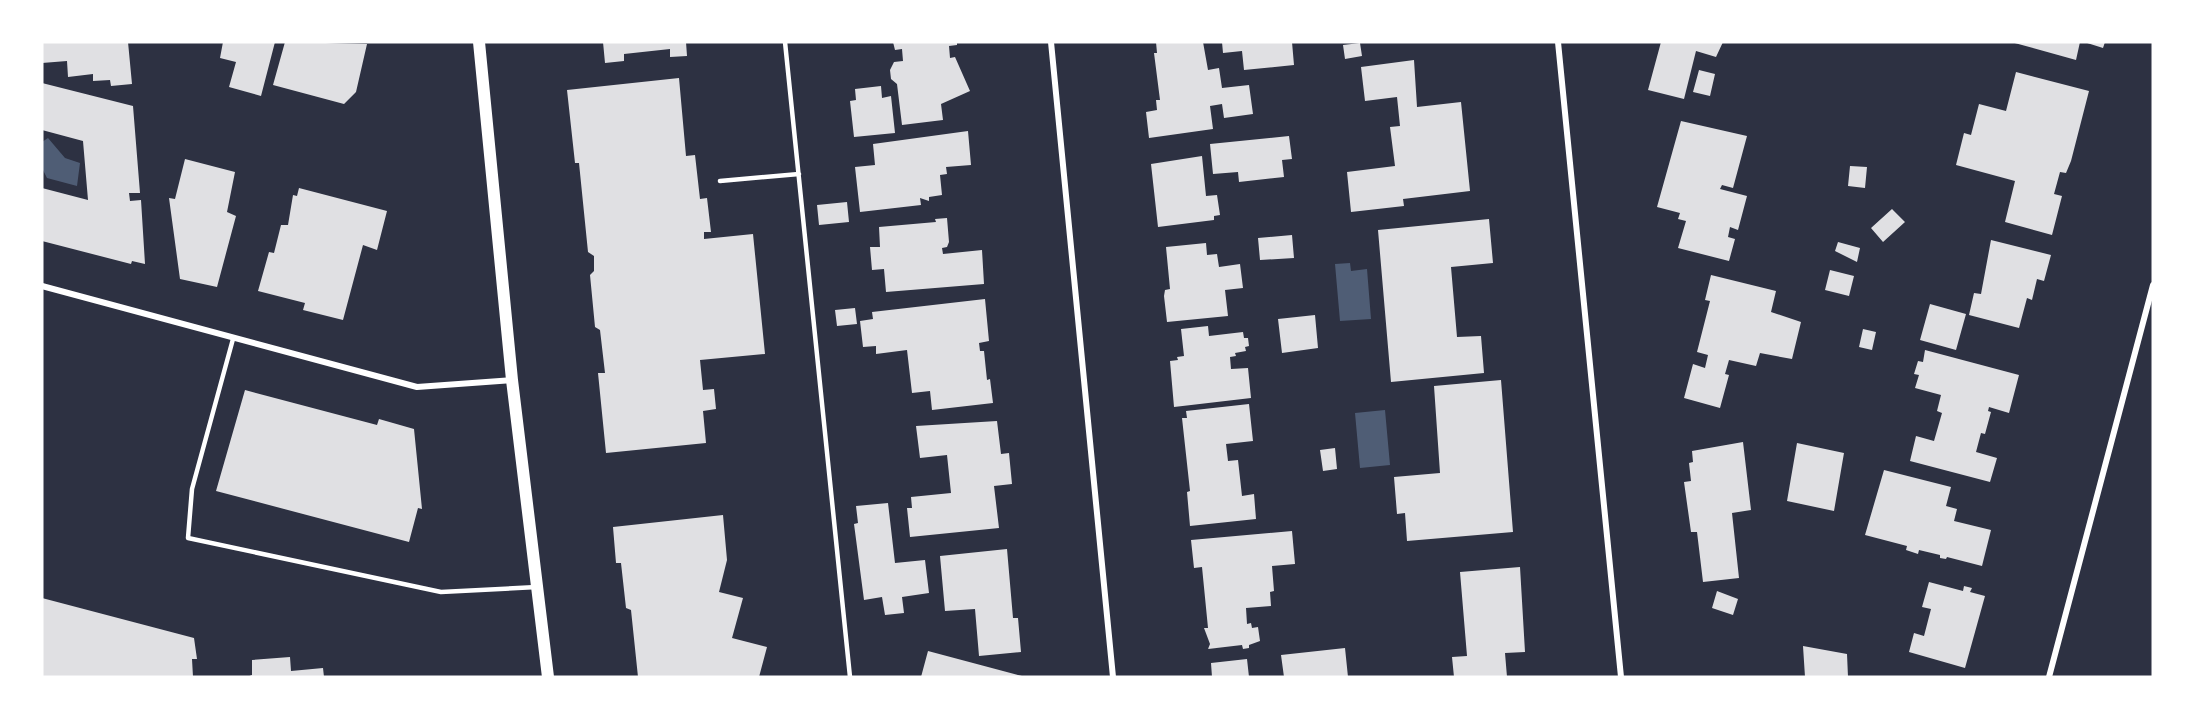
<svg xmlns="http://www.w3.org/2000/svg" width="2195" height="719" viewBox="0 0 2195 719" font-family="Manrope,sans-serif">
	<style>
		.water { fill: #4f5d75 }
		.building { fill: #e0e0e3 }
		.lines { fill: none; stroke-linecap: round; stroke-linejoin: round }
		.service { stroke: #fff; stroke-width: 4.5 }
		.minor { stroke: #fff; stroke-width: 6 }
		.secondary { stroke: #fff; stroke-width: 12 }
	</style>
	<rect width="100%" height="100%" fill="#2d3142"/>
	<path class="water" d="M48,138L65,158L80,163L77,186L47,178L42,168V142Z
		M1350,263L1351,271L1367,269L1371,319L1340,321L1335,264Z
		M1385,410L1390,465L1360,468L1355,413Z"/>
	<path class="building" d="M42,42H128L132,84L111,86L110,80L93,81V74L68,77L67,61L42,63Z
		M223,42H275L261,96L229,87L236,62L220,58Z
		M285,42L367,44L356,92L344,104L273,85Z
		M603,42H686L687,56L670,57V49L624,54V61L605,63Z
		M893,42H957V45L949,46L950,58L955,57L970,91L941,104L943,120L902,125L897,84L891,79L890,70L894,62L903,61L902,49L895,50Z
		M1156,42H1203L1208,70L1219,68L1222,88L1249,85L1253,114L1224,118L1222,104L1210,106L1213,129L1149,138L1146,112L1157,110L1156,100H1160L1154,53H1157Z
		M1222,42H1292L1294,65L1244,70L1242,51L1223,53Z
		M1661,42H1723L1716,57L1696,51L1684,99L1648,90Z
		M2011,42H2080L2076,60Z
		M2084,42H2105L2103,48Z
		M1360,43L1362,56L1345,59L1343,45Z
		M1414,60L1417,107L1461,102L1470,191L1403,199L1404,206L1351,212L1347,172L1395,166L1390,127L1400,126L1397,97L1365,101L1361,67Z
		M1699,70L1715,74L1710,96L1693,92Z
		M2016,72L2089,91L2071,161L2066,173L2060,172L2054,194L2062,196L2052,235L2005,222L2015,181L1956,165L1964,133L1971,135L1979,104L2006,111Z
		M679,78L686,156L695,155L700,199L707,198L711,232H704V239L753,234L765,354L700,360L703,390L714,389L716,409L703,411L706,443L606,453L598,373H605L600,330L595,327L590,275L594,271V256L588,252L579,163H575L567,90Z
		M42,83L133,106L140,193H129L130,201L141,200L145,264L132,261L131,264L42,241V188L88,200L83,141L42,130Z
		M881,86L882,98L891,96L895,133L854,137L850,101L856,100L855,89Z
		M1681,121L1747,136L1733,188L1722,185L1720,189L1747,196L1738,230L1730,227L1728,237L1735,239L1729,261L1678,248L1686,221L1678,219L1680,213L1657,207Z
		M968,131L971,165L946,167L947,174L940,175L942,195L929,197V201L920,198L921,205L860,212L855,167L875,165L873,144Z
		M1289,136L1292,159L1282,160L1284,177L1239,182L1238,172L1213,174L1210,144Z
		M1202,156L1206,196L1217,195L1220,215L1214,216V220L1158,227L1151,164Z
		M185,159L235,172L227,212L236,216L217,287L180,279L169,198L175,199Z
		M1850,166L1867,167L1865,188L1848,186Z
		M299,188L387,211L377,250L363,245L343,320L303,310L305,303L258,291L269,252L274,253L281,225H288L293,195L297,196Z
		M847,202L849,222L819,225L817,205Z
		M1892,209L1905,222L1883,242L1871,228Z
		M947,218L949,242L947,247L942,248L943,254L982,250L984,284L886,292L884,269L872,270L870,247H880L879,227L936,222L935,219Z
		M1489,219L1493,263L1451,267L1457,337L1481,336L1484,373L1391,382L1378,230Z
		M1292,235L1294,258L1260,260L1258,238Z
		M1991,240L2051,255L2044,281L2037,279L2032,300L2027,298L2019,328L1969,315L1974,293L1981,294Z
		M1838,242L1860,248L1857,262L1835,251Z
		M1206,243L1207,255L1217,254L1219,267L1240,264L1243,288L1225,290L1228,316L1167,322L1164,296L1165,290L1170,289L1166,247Z
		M1830,270L1854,276L1849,296L1825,290Z
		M1711,275L1776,291L1771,312L1801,322L1792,359L1760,353L1756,366L1729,360L1725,374L1729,375L1720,408L1684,398L1693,364L1705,368L1708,355L1697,352L1710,301L1705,300Z
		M985,299L989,341L979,343L980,351H984L987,380L990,379L993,403L932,410L930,391L912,393L907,350L876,354V346L863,347L860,321L873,319L872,312Z
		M1930,304L1966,314L1956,350L1920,340Z
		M855,308L857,324L837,326L835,310Z
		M1315,315L1318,348L1282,353L1278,319Z
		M1208,326L1209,336L1243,332L1244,338H1248L1249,346L1245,347L1246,351L1235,353L1236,356L1230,357L1231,369L1248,368L1251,398L1174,407L1170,361L1178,360L1177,357L1184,356L1181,329Z
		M1863,329L1876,332L1872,350L1859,347Z
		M1925,350L2019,375L2009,413L1989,407L1988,411L1991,412L1985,434L1981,433L1976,452L1997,458L1990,482L1910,461L1916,436L1934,441L1942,413L1937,411L1941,395L1915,388L1919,375L1914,374L1918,361L1923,362Z
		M1501,380L1513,532L1407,541L1405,513L1397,514L1394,477L1440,473L1434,386Z
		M245,390L377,425L379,419L414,429L422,509L418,508L409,542L216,491Z
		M1249,404L1253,441L1226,444L1228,461L1238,460L1242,496L1254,494L1256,519L1190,526L1187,492L1190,491L1182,418H1187L1186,411Z
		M997,421L1001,454L1009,453L1012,484L994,486L999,528L910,537L907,508H912L911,497L951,493L947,455L920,458L916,426Z
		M1743,442L1751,510L1732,513L1739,578L1703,582L1697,532H1691L1684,482L1691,481L1689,463L1693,462L1692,451Z
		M1797,443L1844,453L1834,511L1787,501Z
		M1335,448L1337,469L1323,471L1320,450Z
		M1884,470L1951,487L1946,506L1957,509L1954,521L1991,530L1982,566L1947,557L1946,559L1940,558V555L1919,550L1918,554L1906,550L1907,546L1865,535Z
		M888,503L895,563L925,560L929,593L902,597L904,613L885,615L882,597L864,600L854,524L858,523L856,506Z
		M723,515L727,560L719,592L743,598L732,638L767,647L759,677H638L631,610L626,608L621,563H616L613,527Z
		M1292,531L1295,564L1272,566L1274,591L1270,592L1271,606L1246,608L1247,624L1251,623L1252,628L1258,627L1260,641L1249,645V648L1243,649L1242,645L1208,649L1210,644L1204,628H1208L1202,567L1194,568L1191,540Z
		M1007,549L1013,618H1018L1021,652L979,656L975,609L945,611L940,556Z
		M1520,567L1525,652L1505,653L1507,677H1454L1452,657L1467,656L1460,572Z
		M1929,582L1963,591L1964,586L1972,588L1970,592L1985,596L1965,668L1909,652L1914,633L1924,636L1931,609L1922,607Z
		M1717,591L1738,599L1733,615L1712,608Z
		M42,598L194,638L197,659H192L193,677H42Z
		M1803,646L1847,654L1848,677H1805Z
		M1345,648L1348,677H1284L1281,655Z
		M928,651L1022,676V677H921Z
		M290,657L291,671L323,668L324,677H247L252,675V660Z
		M1247,659L1249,677H1212L1211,663Z"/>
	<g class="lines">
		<path class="service" d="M785,42L850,677
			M720,181L799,174
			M233,339L192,489L188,538L441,592L537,587"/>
		<path class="minor" d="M1051,42L1113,677
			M1558,42L1621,677
			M42,286L417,387L512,380
			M2049,677L2153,285"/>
		<path class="secondary" d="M479,42L512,380L548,677"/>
	</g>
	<rect width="2195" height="719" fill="none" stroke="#ffffff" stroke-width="87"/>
</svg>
